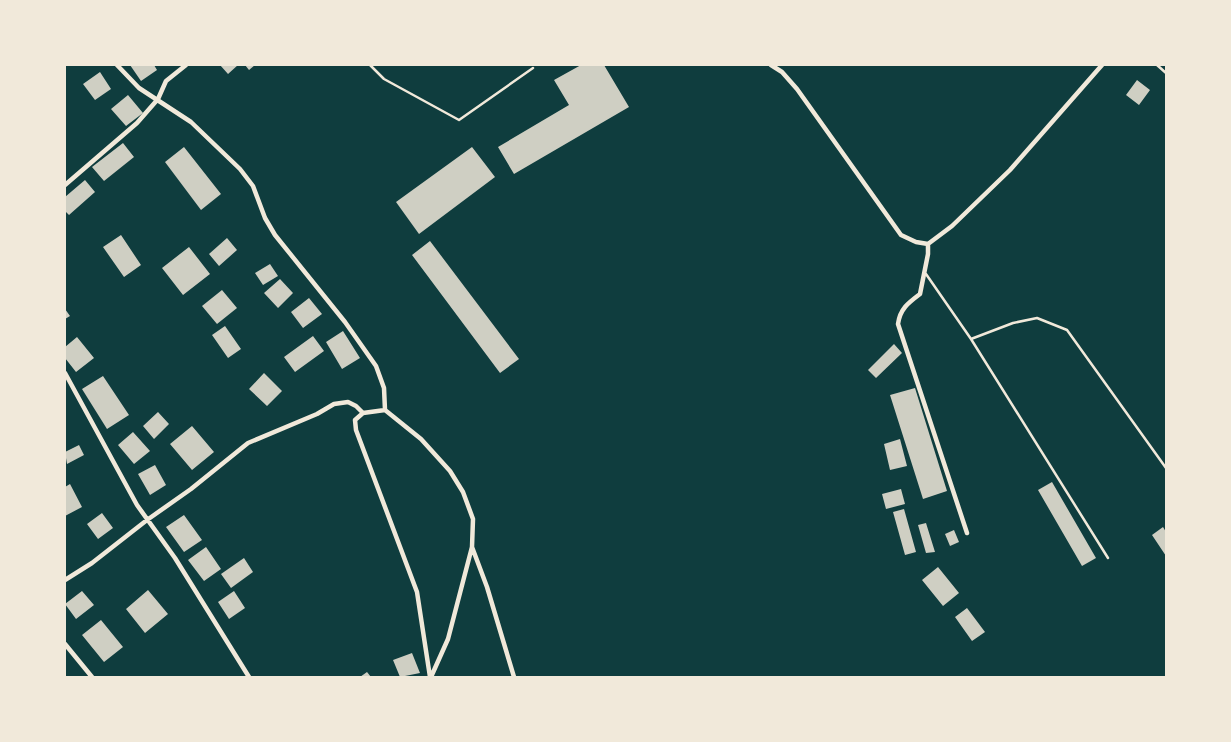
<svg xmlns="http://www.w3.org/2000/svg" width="1231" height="742" viewBox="0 0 1231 742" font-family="'Golos Text',sans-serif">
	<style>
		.building { fill: #cfcfc3 }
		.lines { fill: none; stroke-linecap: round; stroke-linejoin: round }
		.service { stroke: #f1e9da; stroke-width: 2.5 }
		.minor { stroke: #f1e9da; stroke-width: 4.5 }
	</style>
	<rect width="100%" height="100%" fill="#0f3d3e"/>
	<path class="building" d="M130,65H154L157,70L141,81Z
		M220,65H238L228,74Z
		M245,65H255L249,70Z
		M581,65H604L629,107L514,174L498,147L569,105L554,80Z
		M100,72L111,89L95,100L83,84Z
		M1137,80L1150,90L1139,105L1126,95Z
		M128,95L143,113L126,126L111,109Z
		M123,143L134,157L104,181L92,167Z
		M184,147L221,194L201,210L165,162Z
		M472,147L495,177L419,234L396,202Z
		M85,180L95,192L69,215L65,211V197Z
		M121,235L141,265L124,277L103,247Z
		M227,238L237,250L219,266L209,254Z
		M430,241L519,359L500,373L412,255Z
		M189,247L210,274L183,295L162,268Z
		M270,264L278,276L263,285L255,273Z
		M280,279L293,293L278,308L264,293Z
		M222,290L237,308L217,324L202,306Z
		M309,298L322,314L303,328L291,312Z
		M65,309L70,316L65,319Z
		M225,326L241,349L228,358L212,335Z
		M343,331L360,358L342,369L326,342Z
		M313,336L324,351L295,372L284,357Z
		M77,337L94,358L76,372L65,358V347Z
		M894,344L902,353L876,378L868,370Z
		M264,373L282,391L267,406L249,389Z
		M103,376L129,415L107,429L82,389Z
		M915,388L947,491L923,499L890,395Z
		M158,412L169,424L154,439L143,426Z
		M192,426L214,452L192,470L170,444Z
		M133,432L150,451L134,464L118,445Z
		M900,439L907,466L890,470L884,444Z
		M79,445L84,455L67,464L65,452Z
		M155,465L166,485L150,495L138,474Z
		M1052,482L1096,558L1082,566L1038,490Z
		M70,484L82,507L65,516V487Z
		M901,489L905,504L886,509L882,494Z
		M904,509L916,552L905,555L893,512Z
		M102,513L113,528L98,539L87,524Z
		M184,515L202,540L184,552L166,527Z
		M926,523L935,552L926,553L918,525Z
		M1163,527L1166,532V556L1152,535Z
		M954,530L959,542L950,546L945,534Z
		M206,547L221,569L204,581L188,560Z
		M244,558L253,572L231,588L221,574Z
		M938,567L959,593L943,606L922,580Z
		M148,590L168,614L145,633L126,609Z
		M82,591L94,605L76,619L65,604Z
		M234,591L245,608L229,619L218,602Z
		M967,608L985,632L972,641L955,617Z
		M101,620L123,647L104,662L82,635Z
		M412,653L420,673L400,677L393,660Z
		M367,672L371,677H360Z"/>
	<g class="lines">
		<path class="service" d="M370,65L384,79L459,120L533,68
			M1157,65L1166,73
			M926,274L971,339L1108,558
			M971,339L1013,323L1037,318L1067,330L1166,468"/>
		<path class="minor" d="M117,65L139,88L191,122L240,169L253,186L265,218L275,235L345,322L376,366L384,388L385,410
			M771,65L782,72L797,89L901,235L916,242L928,244L952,226L1010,170L1102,65
			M65,185L137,123L158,99L166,81L186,65
			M928,244V254L920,294C908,303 900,309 898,324L967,533
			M65,373L137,505L175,558L249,677
			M363,413L355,420L356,430L417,592L430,677
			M472,547L487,587L514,677
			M65,580L92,563L147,520L191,489L248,443L317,414L334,404L348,402L356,406L363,413L385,410L421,439L450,471L463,492L473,519L472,547L448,639L431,677
			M65,644L92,677"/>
	</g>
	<rect width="1231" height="742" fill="none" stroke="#f1e9da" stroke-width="132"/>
</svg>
